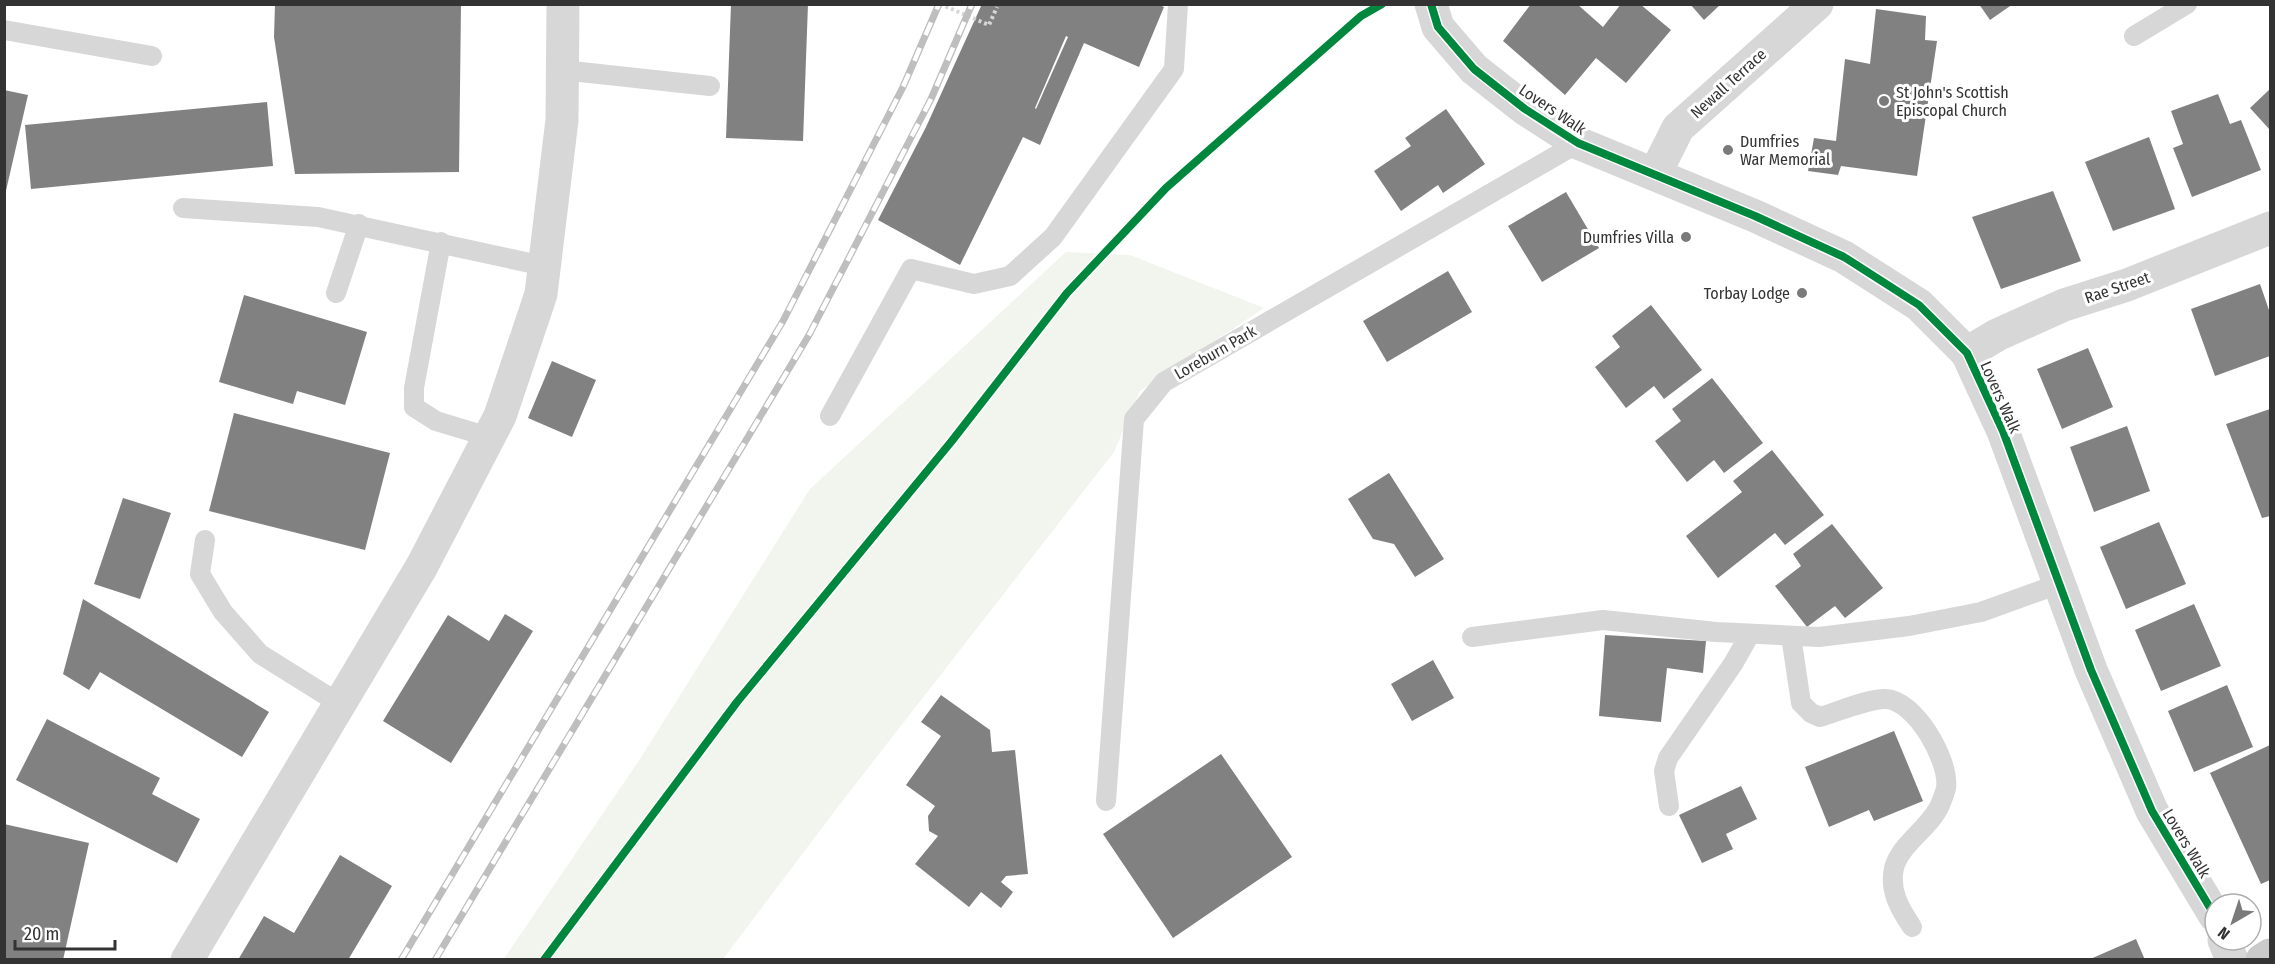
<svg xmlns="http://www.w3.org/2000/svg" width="2275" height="964" viewBox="0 0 2275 964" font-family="'Fira Sans Condensed',sans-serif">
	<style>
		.green { fill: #f1f5ed }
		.building { fill: #818181; fill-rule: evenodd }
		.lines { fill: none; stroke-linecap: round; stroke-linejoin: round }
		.path { stroke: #d6d6d6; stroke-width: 4; stroke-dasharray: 3 3; stroke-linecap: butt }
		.service { stroke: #d7d7d7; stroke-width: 20 }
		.minor { stroke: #d7d7d7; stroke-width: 33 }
		.tertiary { stroke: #d7d7d7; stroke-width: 33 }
		.primary { stroke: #cacaca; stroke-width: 33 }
		.rail-casing { stroke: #bebebe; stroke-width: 7 }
		.rail { stroke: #fff; stroke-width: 4.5; stroke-dasharray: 14; stroke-linecap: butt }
		.cycleway-casing { stroke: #fff; stroke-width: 11 }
		.cycleway { stroke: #00873e; stroke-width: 8 }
		.poi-dot { fill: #7a7a7a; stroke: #fff; stroke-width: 2 }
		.labels { text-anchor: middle; stroke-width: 6; stroke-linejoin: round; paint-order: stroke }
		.street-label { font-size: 16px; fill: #333; stroke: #fff }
		.poi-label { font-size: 16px; fill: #333; stroke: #fff; text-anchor: start }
	</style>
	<rect width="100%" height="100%" fill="#fff"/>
	<path class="green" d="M1066,252L1130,255L1264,308L1140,391L1114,452L837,808L723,959L503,960L640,759L810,489Z"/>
	<path class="building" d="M275,4H461L459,172L295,174L274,37Z
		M731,4H808L803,141L726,138Z
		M982,4H1158L1164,7L1139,67L1084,43L1040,145L1023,137L960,265L878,220L926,127ZM1066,36L1068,37L1036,109L1035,108Z
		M1531,4H1577L1603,27L1621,4H1640L1671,30L1626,83L1596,58L1565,95L1503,41Z
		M1690,4H1721L1704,20Z
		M1979,4H2013L1990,20Z
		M1876,9L1926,16L1925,40L1937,41L1917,176L1841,166L1838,175L1808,171L1814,138L1836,141L1845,59L1870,64Z
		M2270,89V130L2250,108Z
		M4,90L28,95L5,195H4Z
		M2218,94L2230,124L2241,120L2261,170L2192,197L2173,148L2183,144L2171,111Z
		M267,102L273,166L31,189L25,125Z
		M1446,109L1485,164L1443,193L1438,185L1401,211L1374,171L1411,146L1405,138Z
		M2149,137L2175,209L2113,231L2085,162Z
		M2053,191L2081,261L2001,289L1972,217Z
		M1566,192L1599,248L1542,282L1508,226Z
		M1448,271L1472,312L1387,362L1363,321Z
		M2260,284L2270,313V356L2215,376L2191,309Z
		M244,295L367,332L345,405L297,391L293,404L219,382Z
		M1651,305L1702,370L1664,399L1654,386L1626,408L1595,367L1620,347L1612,336Z
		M2088,348L2113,407L2062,429L2037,369Z
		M552,361L596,380L572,437L528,418Z
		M1712,378L1763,443L1724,473L1714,460L1687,482L1655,441L1681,421L1672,409Z
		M2270,409V516L2262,518L2226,424Z
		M234,413L390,453L365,550L209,511Z
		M2127,426L2150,491L2094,512L2070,447Z
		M1772,450L1824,515L1785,545L1775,533L1718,578L1686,536L1742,492L1733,481Z
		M1389,473L1444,559L1415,577L1394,544L1373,539L1348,499Z
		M123,498L171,513L140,599L94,584Z
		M2159,522L2186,584L2126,609L2100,547Z
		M1832,524L1883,588L1845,618L1835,606L1807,627L1775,586L1801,566L1793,554Z
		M83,599L269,712L242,757L100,672L89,690L63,674Z
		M2194,604L2221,666L2161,691L2135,630Z
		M505,614L533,631L451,763L383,721L448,615L489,641Z
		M1605,635L1706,641L1703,673L1667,668L1661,722L1599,716Z
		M1433,660L1454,698L1412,721L1391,684Z
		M2227,685L2253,747L2194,772L2168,711Z
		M941,695L990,730L992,752L1015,750L1028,874L1006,876L1001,882L1013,892L1001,908L981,892L969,907L915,864L938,836L929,831L928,816L935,806L906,785L941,736L921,722Z
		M47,719L160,778L152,794L200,819L177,863L16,780Z
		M1894,731L1923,801L1874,821L1869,810L1829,827L1805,767Z
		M2270,745V880L2261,884L2210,773Z
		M1221,754L1292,857L1173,938L1103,834Z
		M1741,786L1757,819L1726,834L1733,849L1702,863L1679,815Z
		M4,824L89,843L63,960H4Z
		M340,855L392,886L348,960H238L264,916L294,933Z
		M2136,939L2145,960H2088Z"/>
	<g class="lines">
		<path class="path" d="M940,4L989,25L997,7"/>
		<path class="service" d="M4,30L152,56
			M2134,36L2187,4
			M562,70L710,86
			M183,208L318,217L544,266
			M441,242L414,388V407L436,421L489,437
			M336,293L359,224
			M830,416L911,269L974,284L1010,276L1053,237L1174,69L1178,4
			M205,540L200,574L223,612L260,654L340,704
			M1791,636L1801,703L1811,713L1820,717C1837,712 1870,698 1886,699C1915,700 1950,761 1946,788C1945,793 1942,800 1940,805C1930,828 1900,844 1894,868C1889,891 1900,909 1912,927
			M1472,637L1603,620L1716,632L1819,637L1909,626L1981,612L2059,584
			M1106,801L1134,419L1164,382L1578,143
			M1669,806L1664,771L1668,758L1733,664L1750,634"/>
		<path class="minor" d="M1967,353L1997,335L2064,305L2127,285L2270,228
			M187,960L422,566L500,416L541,294L562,120L563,4"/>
		<path class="tertiary" d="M1431,4L1438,27L1474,69L1525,109L1578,143L1755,216L1844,257L1919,305L1967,353L2003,431L2091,670L2152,811L2215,916
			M1655,174L1678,128L1817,4
			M2224,940L2232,960"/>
		<path class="primary" d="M2262,960L2270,955"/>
		<g class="rail-casing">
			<path id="rail" d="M401,960L783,321L903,87L939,4
				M435,960L809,335L931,99L972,4"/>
		</g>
		<use href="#rail" class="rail"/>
		<g class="cycleway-casing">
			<path id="cycleway" d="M1431,4L1438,27L1474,69L1525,109L1578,143L1755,216L1844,257L1919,305L1967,353L2003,431L2091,670L2152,811L2215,916
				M544,960L737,702L951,442L1067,293L1166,188L1361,16L1382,4"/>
		</g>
		<use href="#cycleway" class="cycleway"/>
	</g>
	<g class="poi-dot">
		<circle cx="1884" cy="101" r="6"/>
		<circle cx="1728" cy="150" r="6"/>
		<circle cx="1686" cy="237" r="6"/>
		<circle cx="1802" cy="293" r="6"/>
	</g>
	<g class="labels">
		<g class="street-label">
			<text transform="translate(1728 83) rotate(-42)" y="6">Newall Terrace</text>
			<text transform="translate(1553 109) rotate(34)" y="6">Lovers Walk</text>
			<text transform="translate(2117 287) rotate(-19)" y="6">Rae Street</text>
			<text transform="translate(1215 352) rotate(-30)" y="6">Loreburn Park</text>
			<text transform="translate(2001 397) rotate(66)" y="6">Lovers Walk</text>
			<text transform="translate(2187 843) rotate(59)" y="6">Lovers Walk</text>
		</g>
		<g class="poi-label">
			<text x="1896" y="98">St John's Scottish<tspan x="1896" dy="18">Episcopal Church</tspan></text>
			<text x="1740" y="147">Dumfries<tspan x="1740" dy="18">War Memorial</tspan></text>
			<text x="1674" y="243" text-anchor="end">Dumfries Villa</text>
			<text x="1790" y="299" text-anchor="end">Torbay Lodge</text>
		</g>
	</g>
	<rect width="2275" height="964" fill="none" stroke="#333333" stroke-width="12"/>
	<g transform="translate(2233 922) rotate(219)"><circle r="28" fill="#ffffff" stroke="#adadad" stroke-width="1.5"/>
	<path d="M0-4.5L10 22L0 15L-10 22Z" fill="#7a7a7a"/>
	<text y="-9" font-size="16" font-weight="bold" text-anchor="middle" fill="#333333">N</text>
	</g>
	<path d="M15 940v9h100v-9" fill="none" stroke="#333333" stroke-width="3"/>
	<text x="24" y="940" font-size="18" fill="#333333" stroke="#ffffff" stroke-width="4.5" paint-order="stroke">20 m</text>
</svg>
